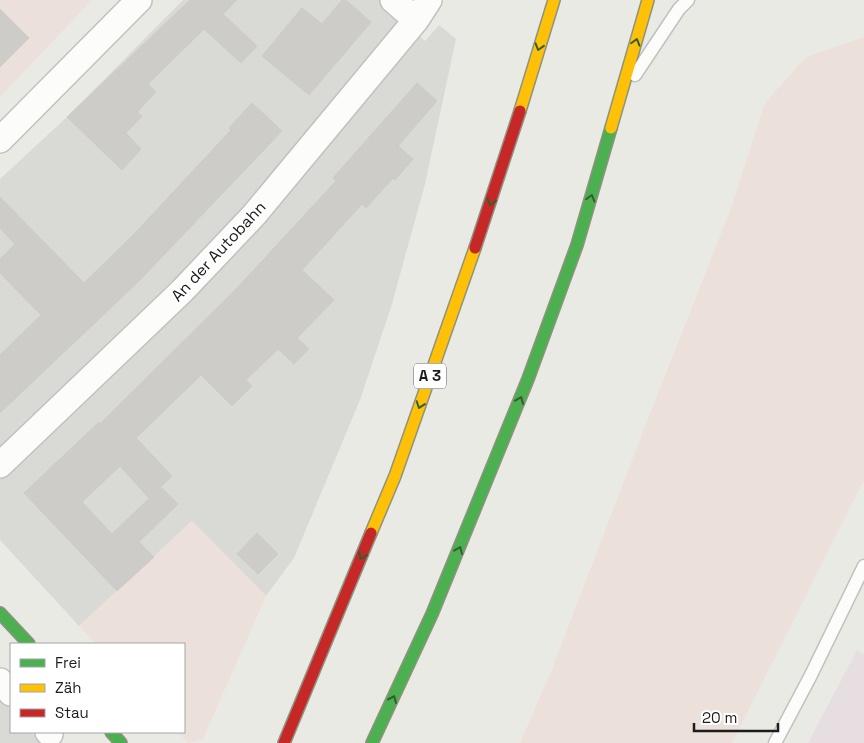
<svg xmlns="http://www.w3.org/2000/svg" width="864" height="743" viewBox="0 0 864 743" font-family="'Space Grotesk',sans-serif">
	<style>
		.residential { fill: #d9d9d6 }
		.commercial { fill: #ece0da }
		.industrial { fill: #e7dee2 }
		.building { fill: #cdccc8; stroke: #cdcbc6 }
		.lines { fill: none; stroke-linecap: round; stroke-linejoin: round }
		.lane-casing { stroke: #c1c1bf; stroke-width: 15 }
		.street-casing { stroke: #c1c1bf; stroke-width: 28 }
		.fast-casing { stroke: #8e937e; stroke-width: 14 }
		.slow-casing { stroke: #8e937e; stroke-width: 14 }
		.jam-casing { stroke: #8e937e; stroke-width: 14 }
		.lane { stroke: #fcfcfb; stroke-width: 12 }
		.street { stroke: #fcfcfb; stroke-width: 25 }
		.fast { stroke: #4caf50; stroke-width: 11 }
		.slow { stroke: #ffc107; stroke-width: 11 }
		.jam { stroke: #c62828; stroke-width: 11 }
		.oneway { stroke: #325e33 }
		.labels { text-anchor: middle; stroke-width: 4.5; stroke-linejoin: round; paint-order: stroke }
		.shield { fill: #fff; stroke: #606060; stroke-width: 1 }
		.shield-label { font-size: 15px; font-weight: bold; fill: #1c1c1c }
		.street-label { font-size: 16px; fill: #1c1c1c; stroke: #fff }
	</style>
	<rect width="100%" height="100%" fill="#eaeae5"/>
	<path class="residential" d="M183,0H380L425,41L439,25L456,39L425,184L392,304L360,400L294,558L266,596L192,521L79,626L0,540V179L67,117Z
		M0,698L11,710V732H31L42,743H0Z"/>
	<path class="commercial" d="M0,0H92L0,97Z
		M864,37V480L732,743H520L552,669L642,434L731,208L765,103L806,57Z
		M192,521L266,596L203,739L188,743L178,732H184V644H96L79,626Z"/>
	<path class="industrial" d="M857,650L864,655V743H808Z"/>
	<path class="building" d="M190,0H237L223,14L257,46L241,63L204,29L148,84L156,92L137,112L142,116L126,133L141,149L122,170L67,117Z
		M342,0H346L371,22L309,95L262,56L302,8L322,24Z
		M0,9L29,38L0,67Z
		M417,83L437,101L398,146L413,159L395,180L393,178L366,208L362,204L302,270L334,300L297,338L309,349L294,364L278,349L246,380L252,386L232,406L201,375L136,438L172,476L149,498L120,466L82,502L112,534L161,487L178,504L139,542L154,557L117,591L24,493L99,422L100,424L238,287L336,181L333,178Z
		M252,103L282,131L140,280L0,413V355L41,315L0,273V259L15,244L0,228V197L84,283L136,232L231,130L229,128Z
		M257,533L278,554L258,574L237,554Z"/>
	<g class="lines">
		<g class="lane-casing">
			<path id="lane" d="M635,75L679,9L688,0
				M775,743L810,677L864,566"/>
		</g>
		<g class="street-casing">
			<path id="street" d="M393,0L416,20L429,0
				M0,140L139,0
				M0,465L182,291L254,215L416,20
				M0,681L11,693
				M48,732L50,734"/>
		</g>
		<g class="fast-casing">
			<path id="fast" d="M0,613L29,644
				M111,732L121,743
				M372,743L432,614L528,379L577,245L611,128"/>
		</g>
		<g class="slow-casing">
			<path id="slow" d="M520,111L554,0
				M611,128L648,0
				M371,533L395,476L475,248"/>
		</g>
		<g class="jam-casing">
			<path id="jam" d="M475,248L520,111
				M284,743L371,533"/>
		</g>
		<use href="#lane" class="lane"/>
		<use href="#street" class="street"/>
		<use href="#fast" class="fast"/>
		<use href="#slow" class="slow"/>
		<use href="#jam" class="jam"/>
	</g>
	<defs><path id="oneway-chevron" d="M-2-3.5L2.5 0L-2 3.5" fill="none" stroke-width="1.6" stroke-linecap="round" stroke-linejoin="round" transform="scale(1.25)"/></defs>
	<g class="oneway">
		<use href="#oneway-chevron" transform="translate(636 42) rotate(-74)"/>
		<use href="#oneway-chevron" transform="translate(539 47) rotate(107)"/>
		<use href="#oneway-chevron" transform="translate(591 198) rotate(-74)"/>
		<use href="#oneway-chevron" transform="translate(491 202) rotate(107)"/>
		<use href="#oneway-chevron" transform="translate(520 400) rotate(-68)"/>
		<use href="#oneway-chevron" transform="translate(420 405) rotate(109)"/>
		<use href="#oneway-chevron" transform="translate(459 550) rotate(-67)"/>
		<use href="#oneway-chevron" transform="translate(362 556) rotate(113)"/>
		<use href="#oneway-chevron" transform="translate(393 699) rotate(-66)"/>
	</g>
	<g class="labels">
		<rect class="shield" x="414" y="363.5" width="32" height="25" rx="4"/>
		<g class="shield-label">
			<text x="430" y="381">A 3</text>
		</g>
		<g class="street-label">
			<text transform="translate(218 251) rotate(-47)" y="6">An der Autobahn</text>
		</g>
	</g>
	<rect x="10" y="643" width="175" height="90" fill="#ffffff" stroke="#a4a4a4"/>
	<rect x="20" y="659" width="25" height="8" fill="#4caf50" stroke="#a4a4a4"/>
	<text x="55" y="668" font-size="15" fill="#1c1c1c">Frei</text>
	<rect x="20" y="684" width="25" height="8" fill="#ffc107" stroke="#a4a4a4"/>
	<text x="55" y="693" font-size="15" fill="#1c1c1c">Zäh</text>
	<rect x="20" y="709" width="25" height="8" fill="#c62828" stroke="#a4a4a4"/>
	<text x="55" y="718" font-size="15" fill="#1c1c1c">Stau</text>
	<path d="M694 723v8h84v-8" fill="none" stroke="#1c1c1c" stroke-width="2.5"/>
	<text x="702" y="723" font-size="15" fill="#1c1c1c" stroke="#ffffff" stroke-width="4" paint-order="stroke">20 m</text>
</svg>
